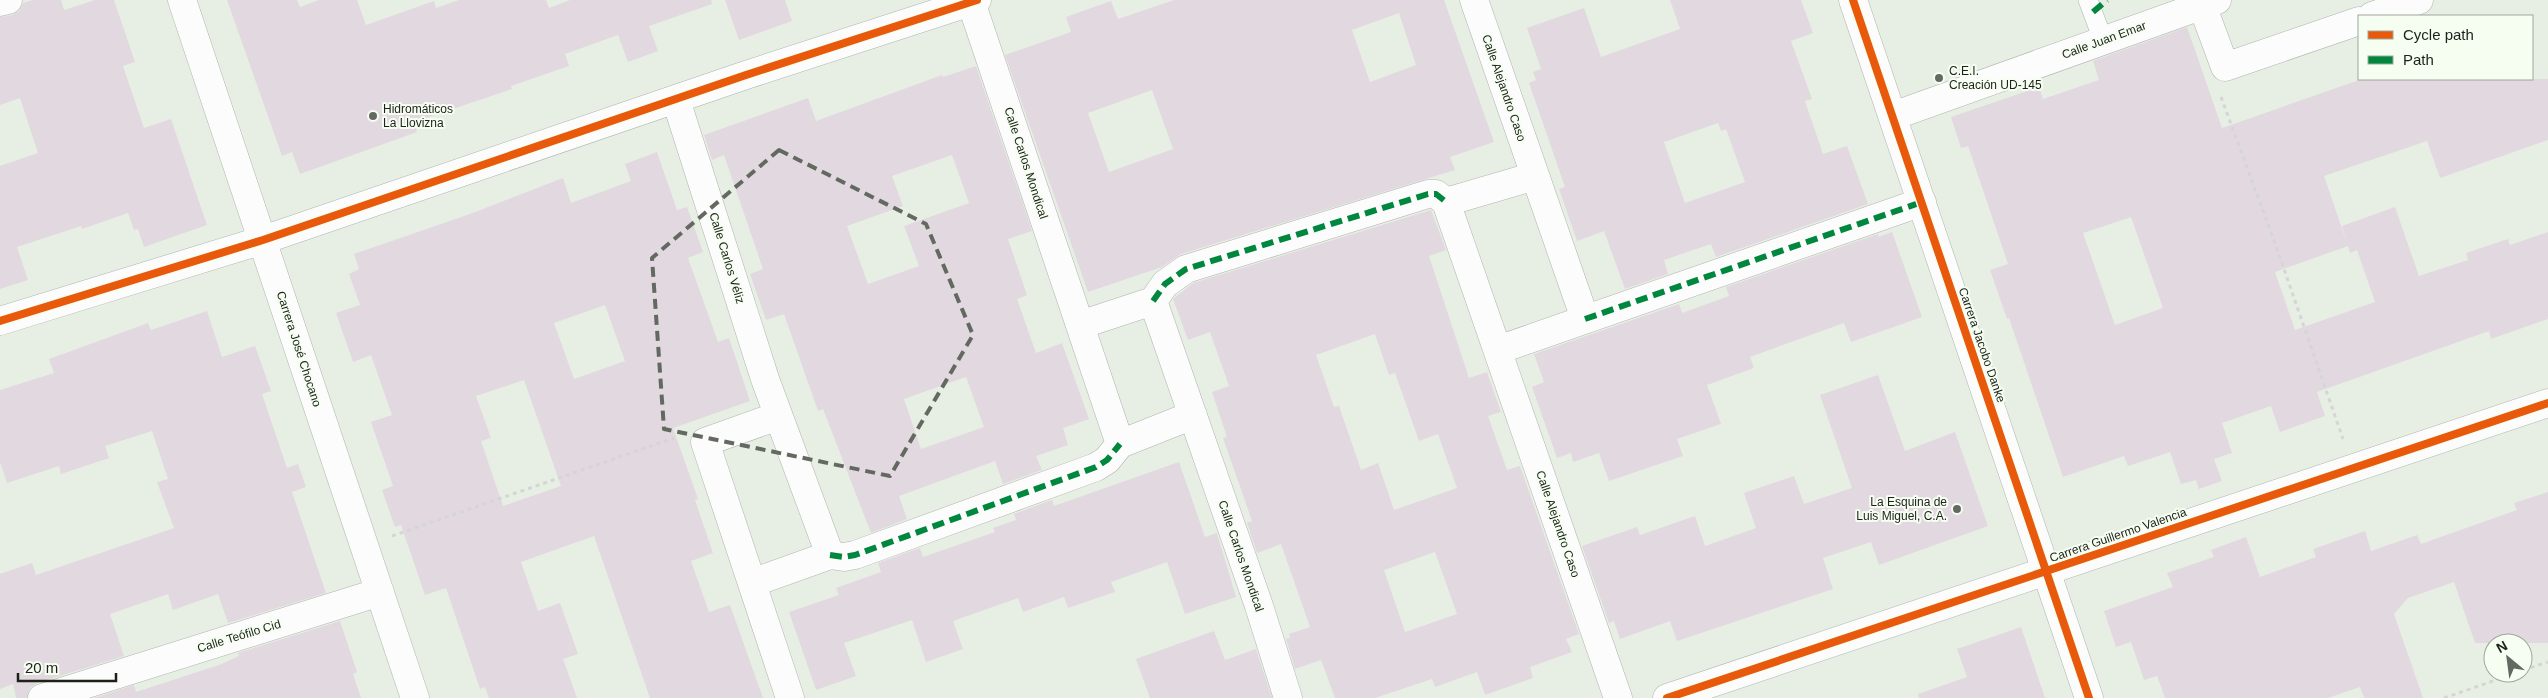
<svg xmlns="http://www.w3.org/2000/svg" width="2548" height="698" viewBox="0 0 2548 698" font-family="Helvetica,sans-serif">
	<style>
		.building { fill: #e2d9e0; fill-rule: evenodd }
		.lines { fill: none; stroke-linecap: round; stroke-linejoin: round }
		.lane-casing { stroke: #afb5ad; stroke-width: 20 }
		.street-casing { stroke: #afb5ad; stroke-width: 29 }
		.path { stroke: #d4d6d4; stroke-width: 3; stroke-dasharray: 4 4; stroke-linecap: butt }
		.lane { stroke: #fbfcfb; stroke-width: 19 }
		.street { stroke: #fbfcfb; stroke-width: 28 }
		.quiet { stroke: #00873e; stroke-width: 6; stroke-dasharray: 12 6; stroke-linecap: butt }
		.cycleway-casing { stroke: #f6fef2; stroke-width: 11 }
		.cycleway { stroke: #e8590c; stroke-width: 8 }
		.marked { fill: none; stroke: #636961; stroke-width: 4; stroke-dasharray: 10 6; stroke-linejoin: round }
		.poi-dot { fill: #636961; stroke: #f6fef2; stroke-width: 2 }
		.labels { text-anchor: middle; stroke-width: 4; stroke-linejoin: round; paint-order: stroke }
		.street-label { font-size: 12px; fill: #1c211a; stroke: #f6fef2 }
		.poi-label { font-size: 12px; fill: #1c211a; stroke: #f6fef2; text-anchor: start }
	</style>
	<rect width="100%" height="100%" fill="#e7eee4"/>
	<path class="building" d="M33,0H61L64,10L95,0H114L135,62L123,66L144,128L171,119L207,225L144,247L138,229L134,230L128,213L82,229L81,226L17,247L28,280L0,289V166L38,153L20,98L0,105V17L12,15L19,11L23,3Z
		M227,0H297L300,7L319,0H357L366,25L434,1L436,8L459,0H546L549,8L570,0H711L712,4L649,26L658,51L628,62L618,35L565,54L569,66L511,86L512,89L414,122L417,132L300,174L292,152L282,156Z
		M725,0H785L792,21L739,40Z
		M1174,0H1444L1494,142L1450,157L1455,170L1181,254L1162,267L1088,292L1005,55L1071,32L1066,17L1111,1L1118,19ZM1399,13L1416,65L1370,82L1352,30ZM1152,90L1173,149L1109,172L1088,113Z
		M1670,0H1801L1813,33L1791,41L1812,99L1805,101L1823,154L1847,146L1868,204L1716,257L1711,244L1664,260L1668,274L1625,289L1604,231L1577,241L1559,189L1565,187L1529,83L1536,80L1533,72L1541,69L1527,28L1584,8L1601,57L1680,29ZM1718,123L1721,131L1726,129L1745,182L1685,203L1664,142Z
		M2187,27L2222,128L2362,79H2548V140L2440,178L2427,141L2324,176L2348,246L2275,272L2295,330L2375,302L2357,250L2350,253L2342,226L2395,207L2419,276L2468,260L2466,253L2508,239L2510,245L2548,232V319L2491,339L2489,331L2317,392L2325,416L2280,432L2271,406L2222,423L2232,453L2214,459L2222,481L2199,489L2196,480L2181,484L2170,452L2128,466L2124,456L2063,477L2009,318L2007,319L1990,270L2008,264L1968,146L1961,148L1951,117L2039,87L2043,99L2099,80L2093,61ZM2131,217L2163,308L2115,325L2083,233Z
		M976,66L1032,231L1008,239L1027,295L1017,299L1036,353L1062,343L1089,419L1063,428L1068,445L1036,456L1042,470L1003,484L995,461L899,496L907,519L871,533L823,409L818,411L784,314L766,320L750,274L763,269L724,155L712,160L704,135L808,98L816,121L942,75L943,77ZM952,155L969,203L904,226L919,266L868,284L847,226L903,206L892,176ZM966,377L984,427L921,449L904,399Z
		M657,152L677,210L687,207L703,252L688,258L718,342L729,338L750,401L673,428L698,499L695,500L713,553L691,561L709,612L730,605L763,698H650L594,536L521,562L538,611L560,603L578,654L563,659L577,698H489L485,687L480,689L446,588L425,595L401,525L395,527L382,490L393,486L371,422L392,415L371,355L353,362L336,313L360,305L349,274L359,269L354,254L470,214L563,178L571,203L631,181L625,164ZM605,305L625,361L574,379L554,323ZM524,380L561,486L503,506L481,441L491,438L476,396Z
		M1431,210L1446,250L1429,256L1469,378L1487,372L1501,412L1488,416L1507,470L1520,466L1579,634L1566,639L1572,652L1530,667L1533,678L1485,695L1477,672L1435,687L1432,679L1375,698H1335L1321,660L1295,669L1286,639L1290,638L1289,634L1310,627L1281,544L1257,553L1247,523L1252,521L1223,438L1227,437L1212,392L1229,386L1210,332L1188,340L1173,299L1193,283ZM1375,334L1389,375L1395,373L1419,441L1438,434L1457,488L1394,510L1378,463L1361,470L1339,406L1334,407L1316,355ZM1435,552L1457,614L1405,632L1384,570Z
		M1892,232L1922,317L1851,342L1844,323L1750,357L1754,368L1707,385L1721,424L1677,439L1683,456L1609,481L1599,453L1573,462L1571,453L1557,458L1532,387L1544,382L1534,354L1679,304L1682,313L1729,296L1726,287L1878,234L1879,237Z
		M207,311L222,357L255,346L271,391L262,394L287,468L298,464L306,487L292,492L326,593L228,623L218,594L173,610L168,594L110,614L124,656L37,683L30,688L27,698H16L13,684L0,689V574L32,563L36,575L174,528L157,482L168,479L152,431L105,446L109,458L61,474L59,466L7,483L0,462V390L54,373L49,359L148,323L151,330Z
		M1878,375L1905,451L1955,432L1988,526L1879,565L1871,542L1823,558L1833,589L1677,641L1670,621L1620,639L1614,621L1609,623L1582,546L1637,527L1640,535L1695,516L1705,546L1756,528L1744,493L1794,476L1804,504L1852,488L1820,395Z
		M1179,462L1205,537L1217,533L1236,597L1185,614L1167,562L1111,582L1115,592L1068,608L1064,597L1023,612L1018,598L953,621L963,649L926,662L912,620L844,643L856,676L816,690L789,612L839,595L836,588L881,572L878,563L920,548L923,557L995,532L993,528L1016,520L1014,514L1052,500L1054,506Z
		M2548,492V643H2475L2454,582L2408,598L2394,614L2423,698H2364L2360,687L2328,698H2165L2157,676L2144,680L2131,642L2116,647L2104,611L2173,587L2167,573L2214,557L2211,550L2246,537L2260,577L2316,557L2313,549L2365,531L2371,551L2417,535L2421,544L2517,510L2514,503Z
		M340,621L357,672L353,674L361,698H94L134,685L136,692L219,665L239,656L238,653Z
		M2021,627L2045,698H1919L1918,694L1967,677L1957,649Z
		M1214,631L1225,660L1256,649L1272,698H1150L1136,659Z"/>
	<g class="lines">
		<g class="lane-casing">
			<path id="lane" d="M2088,0L2103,40"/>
		</g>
		<g class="street-casing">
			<path id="street" d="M182,0L415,698
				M1474,0L1585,319
				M1853,0L2089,698
				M0,2L8,0
				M971,2L1120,444
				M2202,5L2225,67L2359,21
				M2372,16L2419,0
				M676,100L765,379L830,555
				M1893,116L2217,0
				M1446,202L1618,698
				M1446,202L1535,176
				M1153,301L1259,606L1288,698
				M1153,301L1165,284L1186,269L1428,194H1436L1446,202
				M0,321L263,240L746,75L977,0
				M1080,325L1153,301
				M1498,350L1922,202
				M778,416L705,442L790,698
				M1120,444L1193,415
				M752,583L830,555L844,557L855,555L1096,467L1107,460L1120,444
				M42,698L380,592
				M1667,698L2548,403"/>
		</g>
		<path class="path" d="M2221,97L2276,246L2343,439
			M392,536L674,438
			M2523,670L2548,662
			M2444,698L2516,673"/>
		<use href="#lane" class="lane"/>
		<use href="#street" class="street"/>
		<path class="quiet" d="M2093,12L2107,0
			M1153,301L1165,284L1186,269L1428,194H1436L1446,202
			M1585,319L1922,202
			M830,555L844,557L855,555L1096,467L1107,460L1120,444"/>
		<g class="cycleway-casing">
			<path id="cycleway" d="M1853,0L2089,698
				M0,321L263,240L746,75L977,0
				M1667,698L2548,403"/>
		</g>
		<use href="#cycleway" class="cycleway"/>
	</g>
	<path class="marked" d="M779,150L926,224L973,335L890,476L664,429L652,258Z"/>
	<g class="poi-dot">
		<circle cx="1939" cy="78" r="5"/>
		<circle cx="373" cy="116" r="5"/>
		<circle cx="1957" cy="509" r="5"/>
	</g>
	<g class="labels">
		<g class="street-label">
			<text transform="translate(2104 40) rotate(-20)" y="4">Calle Juan Emar</text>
			<text transform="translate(1504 88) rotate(71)" y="4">Calle Alejandro Caso</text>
			<text transform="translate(1026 163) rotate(72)" y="4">Calle Carlos Mondical</text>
			<text transform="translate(727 258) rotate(73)" y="4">Calle Carlos Véliz</text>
			<text transform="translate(1982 345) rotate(71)" y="4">Carrera Jacobo Danke</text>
			<text transform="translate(299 349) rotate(72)" y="4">Carrera José Chocano</text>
			<text transform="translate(1558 524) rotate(71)" y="4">Calle Alejandro Caso</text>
			<text transform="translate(2118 535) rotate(-19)" y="4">Carrera Guillermo Valencia</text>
			<text transform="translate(1241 556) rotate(71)" y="4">Calle Carlos Mondical</text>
			<text transform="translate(239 636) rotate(-17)" y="4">Calle Teófilo Cid</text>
		</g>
		<g class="poi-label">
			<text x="1949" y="75">C.E.I.<tspan x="1949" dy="14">Creación UD-145</tspan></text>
			<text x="383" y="113">Hidromáticos<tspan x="383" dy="14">La Llovizna</tspan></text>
			<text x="1947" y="506" text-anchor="end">La Esquina de<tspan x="1947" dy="14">Luis Miguel, C.A.</tspan></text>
		</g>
	</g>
	<rect x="2358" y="15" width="175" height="65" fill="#f6fef2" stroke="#9fa69c"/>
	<rect x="2368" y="31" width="25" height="8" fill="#e8590c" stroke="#9fa69c"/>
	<text x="2403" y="40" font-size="15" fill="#1c211a">Cycle path</text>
	<rect x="2368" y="56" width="25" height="8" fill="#00873e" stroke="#9fa69c"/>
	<text x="2403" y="65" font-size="15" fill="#1c211a">Path</text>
	<g transform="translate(2508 658) rotate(331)"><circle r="24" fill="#f6fef2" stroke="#9fa69c"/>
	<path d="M0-4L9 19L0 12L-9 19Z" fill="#636961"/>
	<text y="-8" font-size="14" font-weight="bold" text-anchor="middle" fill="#1c211a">N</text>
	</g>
	<path d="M18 673v8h98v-8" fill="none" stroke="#1c211a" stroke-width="2.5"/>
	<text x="25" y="673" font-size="15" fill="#1c211a" stroke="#f6fef2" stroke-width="4" paint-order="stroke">20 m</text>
</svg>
